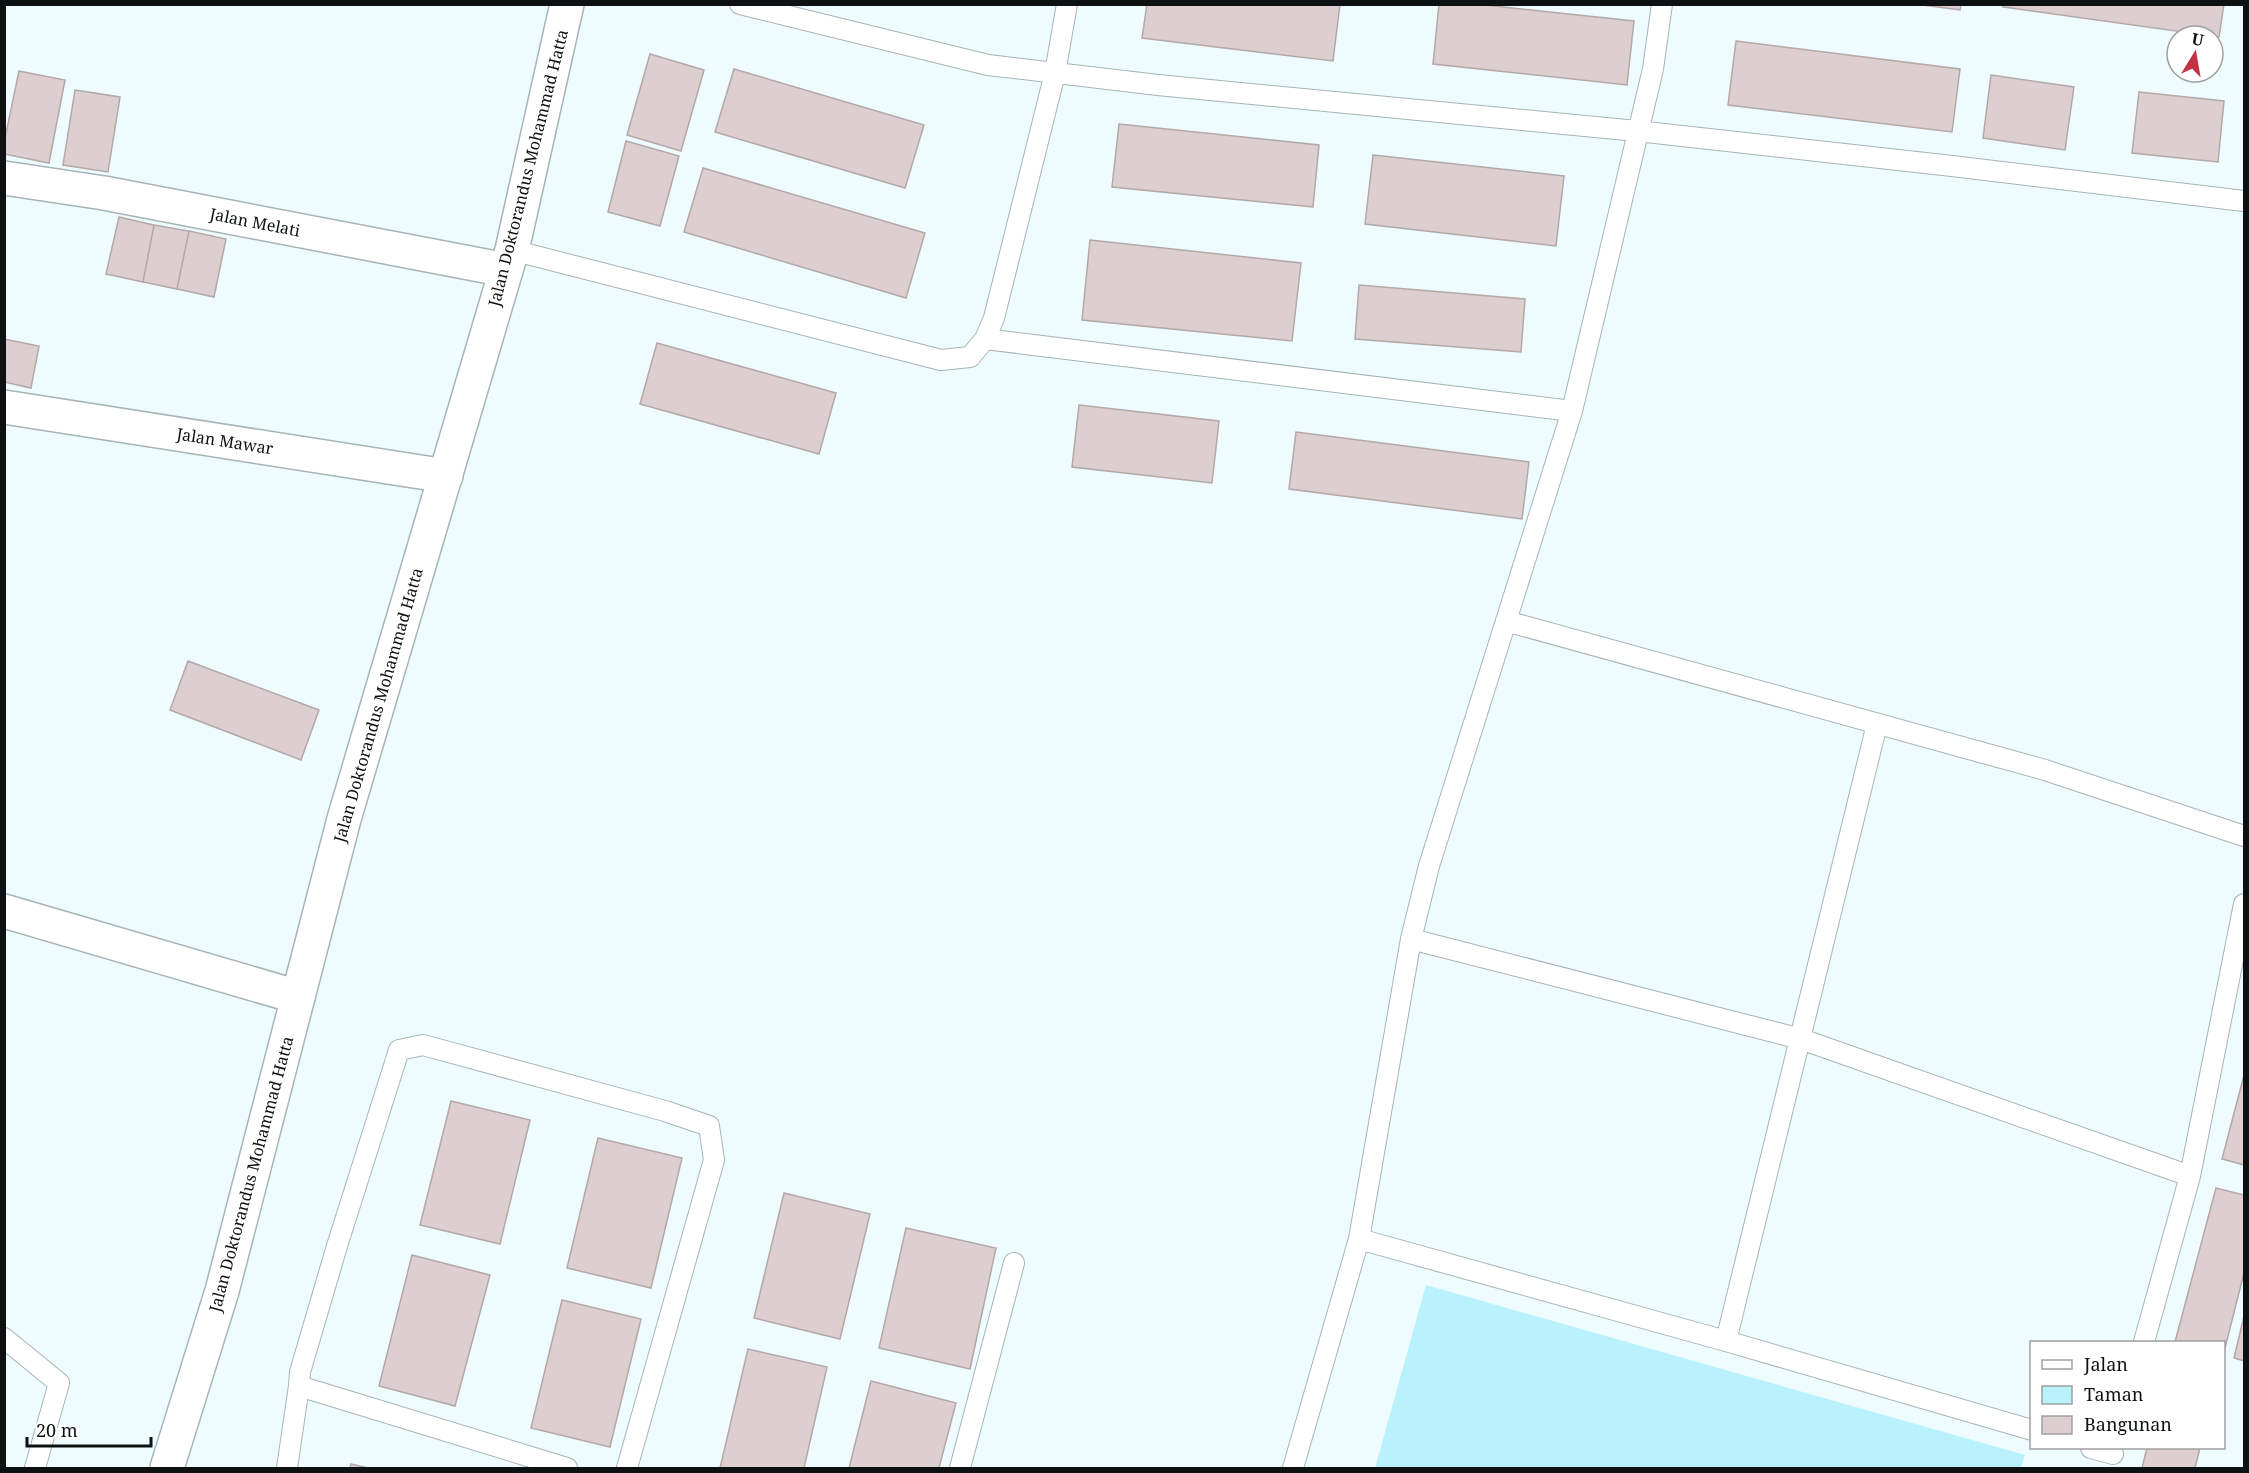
<svg xmlns="http://www.w3.org/2000/svg" width="2249" height="1473" viewBox="0 0 2249 1473" font-family="'Noto Serif',serif">
	<style>
		.green { fill: #b9f1fd }
		.building { fill: #ddcfcf; stroke: #b4a7a7; stroke-width: 1.5 }
		.lines { fill: none; stroke-linecap: round; stroke-linejoin: round }
		.service-casing { stroke: #a7b4b7; stroke-width: 22 }
		.minor-casing { stroke: #a7b4b7; stroke-width: 36 }
		.tertiary-casing { stroke: #a7b4b7; stroke-width: 36 }
		.service { stroke: #fff; stroke-width: 20 }
		.minor { stroke: #fff; stroke-width: 33 }
		.tertiary { stroke: #fff; stroke-width: 33 }
		.labels { text-anchor: middle; stroke-width: 6; stroke-linejoin: round; paint-order: stroke }
		.street-label { font-size: 16px; fill: #0d1112; stroke: #fff }
	</style>
	<rect width="100%" height="100%" fill="#eefcff"/>
	<path class="green" d="M1426,1285L2025,1455L2021,1468H1375Z"/>
	<path class="building" d="M1147,4H1340L1333,61L1142,38Z
		M1439,4H1476L1634,21L1627,85L1433,64Z
		M1915,4H1961L1960,10Z
		M2004,4H2224L2219,37L2003,7Z
		M1736,41L1960,69L1952,132L1728,105Z
		M650,54L704,70L681,151L627,135Z
		M734,69L924,125L905,188L715,132Z
		M19,71L65,80L49,163L4,154V143Z
		M1991,75L2074,87L2065,150L1983,138Z
		M75,90L120,97L108,172L63,165Z
		M2139,92L2224,101L2218,162L2132,153Z
		M1119,124L1319,145L1313,207L1112,187Z
		M626,141L679,156L660,226L608,212Z
		M1373,155L1564,176L1556,246L1365,224Z
		M703,168L925,233L906,298L684,232Z
		M119,217L154,225L143,282L106,274Z
		M154,225L189,231L177,289L143,282Z
		M189,231L226,239L214,297L177,289Z
		M1090,240L1301,263L1292,341L1082,320Z
		M1359,285L1525,299L1521,352L1355,339Z
		M4,339L39,346L31,388L4,382Z
		M657,343L836,393L819,454L640,404Z
		M1079,405L1219,421L1212,483L1072,467Z
		M1296,432L1529,462L1522,519L1289,489Z
		M188,661L319,710L301,760L170,710Z
		M2244,1075V1165L2222,1159Z
		M451,1101L530,1120L500,1244L420,1225Z
		M598,1138L682,1158L651,1288L567,1268Z
		M2216,1188L2244,1195V1273L2224,1352V1342H2175Z
		M784,1193L870,1214L840,1339L754,1318Z
		M906,1228L996,1248L970,1369L879,1348Z
		M412,1255L490,1275L455,1406L379,1386Z
		M562,1300L641,1319L610,1447L531,1428Z
		M2244,1316V1361L2234,1358Z
		M748,1349L827,1367L804,1468H720Z
		M871,1381L956,1403L939,1468H849Z
		M2147,1448H2200L2195,1468H2142Z
		M351,1464L368,1468H350Z"/>
	<g class="lines">
		<g class="service-casing">
			<path id="service" d="M740,4L988,65L1158,85L1637,131L1952,166L2244,201
				M512,250L941,360L970,357L985,339L994,318L1055,73L1067,4
				M985,339L1572,411
				M1506,621L2045,770L2244,836
				M1411,939L1801,1039L2190,1176
				M1359,1239L1726,1341L2032,1430
				M4,1338L59,1383L35,1468
				M1726,1341L1877,724
				M2144,1342L2190,1176L2244,904
				M2091,1448L2113,1454
				M287,1468L299,1386
				M567,1468L299,1386L300,1372L337,1246L399,1050L423,1045L665,1111L709,1126L714,1160L627,1468
				M960,1468L1014,1263
				M1293,1468L1359,1239L1411,939L1429,866L1572,411L1653,69L1662,4"/>
		</g>
		<g class="minor-casing">
			<path id="minor" d="M4,178L104,193L506,270
				M4,407L446,476
				M4,911L298,997"/>
		</g>
		<g class="tertiary-casing">
			<path id="tertiary" d="M167,1468L222,1291L344,819L512,250L567,4"/>
		</g>
		<use href="#service" class="service"/>
		<use href="#minor" class="minor"/>
		<use href="#tertiary" class="tertiary"/>
	</g>
	<g class="labels">
		<g class="street-label">
			<text transform="translate(528 168) rotate(-76)" y="6">Jalan Doktorandus Mohammad Hatta</text>
			<text transform="translate(255 222) rotate(11)" y="6">Jalan Melati</text>
			<text transform="translate(225 441) rotate(9)" y="6">Jalan Mawar</text>
			<text transform="translate(378 705) rotate(-74)" y="6">Jalan Doktorandus Mohammad Hatta</text>
			<text transform="translate(251 1174) rotate(-75)" y="6">Jalan Doktorandus Mohammad Hatta</text>
		</g>
	</g>
	<rect width="2249" height="1473" fill="none" stroke="#0d1112" stroke-width="12"/>
	<rect x="2030" y="1341" width="195" height="108" fill="#ffffff" stroke="#9ea0a0" stroke-width="1.5"/>
	<rect x="2042" y="1360" width="30" height="9" fill="#ffffff" stroke="#9ea0a0" stroke-width="1.5"/>
	<text x="2084" y="1371" font-size="18" fill="#0d1112">Jalan</text>
	<rect x="2042" y="1386" width="30" height="18" fill="#b9f1fd" stroke="#9ea0a0" stroke-width="1.5"/>
	<text x="2084" y="1401" font-size="18" fill="#0d1112">Taman</text>
	<rect x="2042" y="1416" width="30" height="18" fill="#ddcfcf" stroke="#9ea0a0" stroke-width="1.5"/>
	<text x="2084" y="1431" font-size="18" fill="#0d1112">Bangunan</text>
	<g transform="translate(2195 54) rotate(11)"><circle r="28" fill="#ffffff" stroke="#9ea0a0" stroke-width="1.5"/>
	<path d="M0-4.5L10 22L0 15L-10 22Z" fill="#c23242"/>
	<text y="-9" font-size="16" font-weight="bold" text-anchor="middle" fill="#0d1112">U</text>
	</g>
	<path d="M27 1437v9h124v-9" fill="none" stroke="#0d1112" stroke-width="3"/>
	<text x="36" y="1437" font-size="18" fill="#0d1112" stroke="#ffffff" stroke-width="4.5" paint-order="stroke">20 m</text>
</svg>
